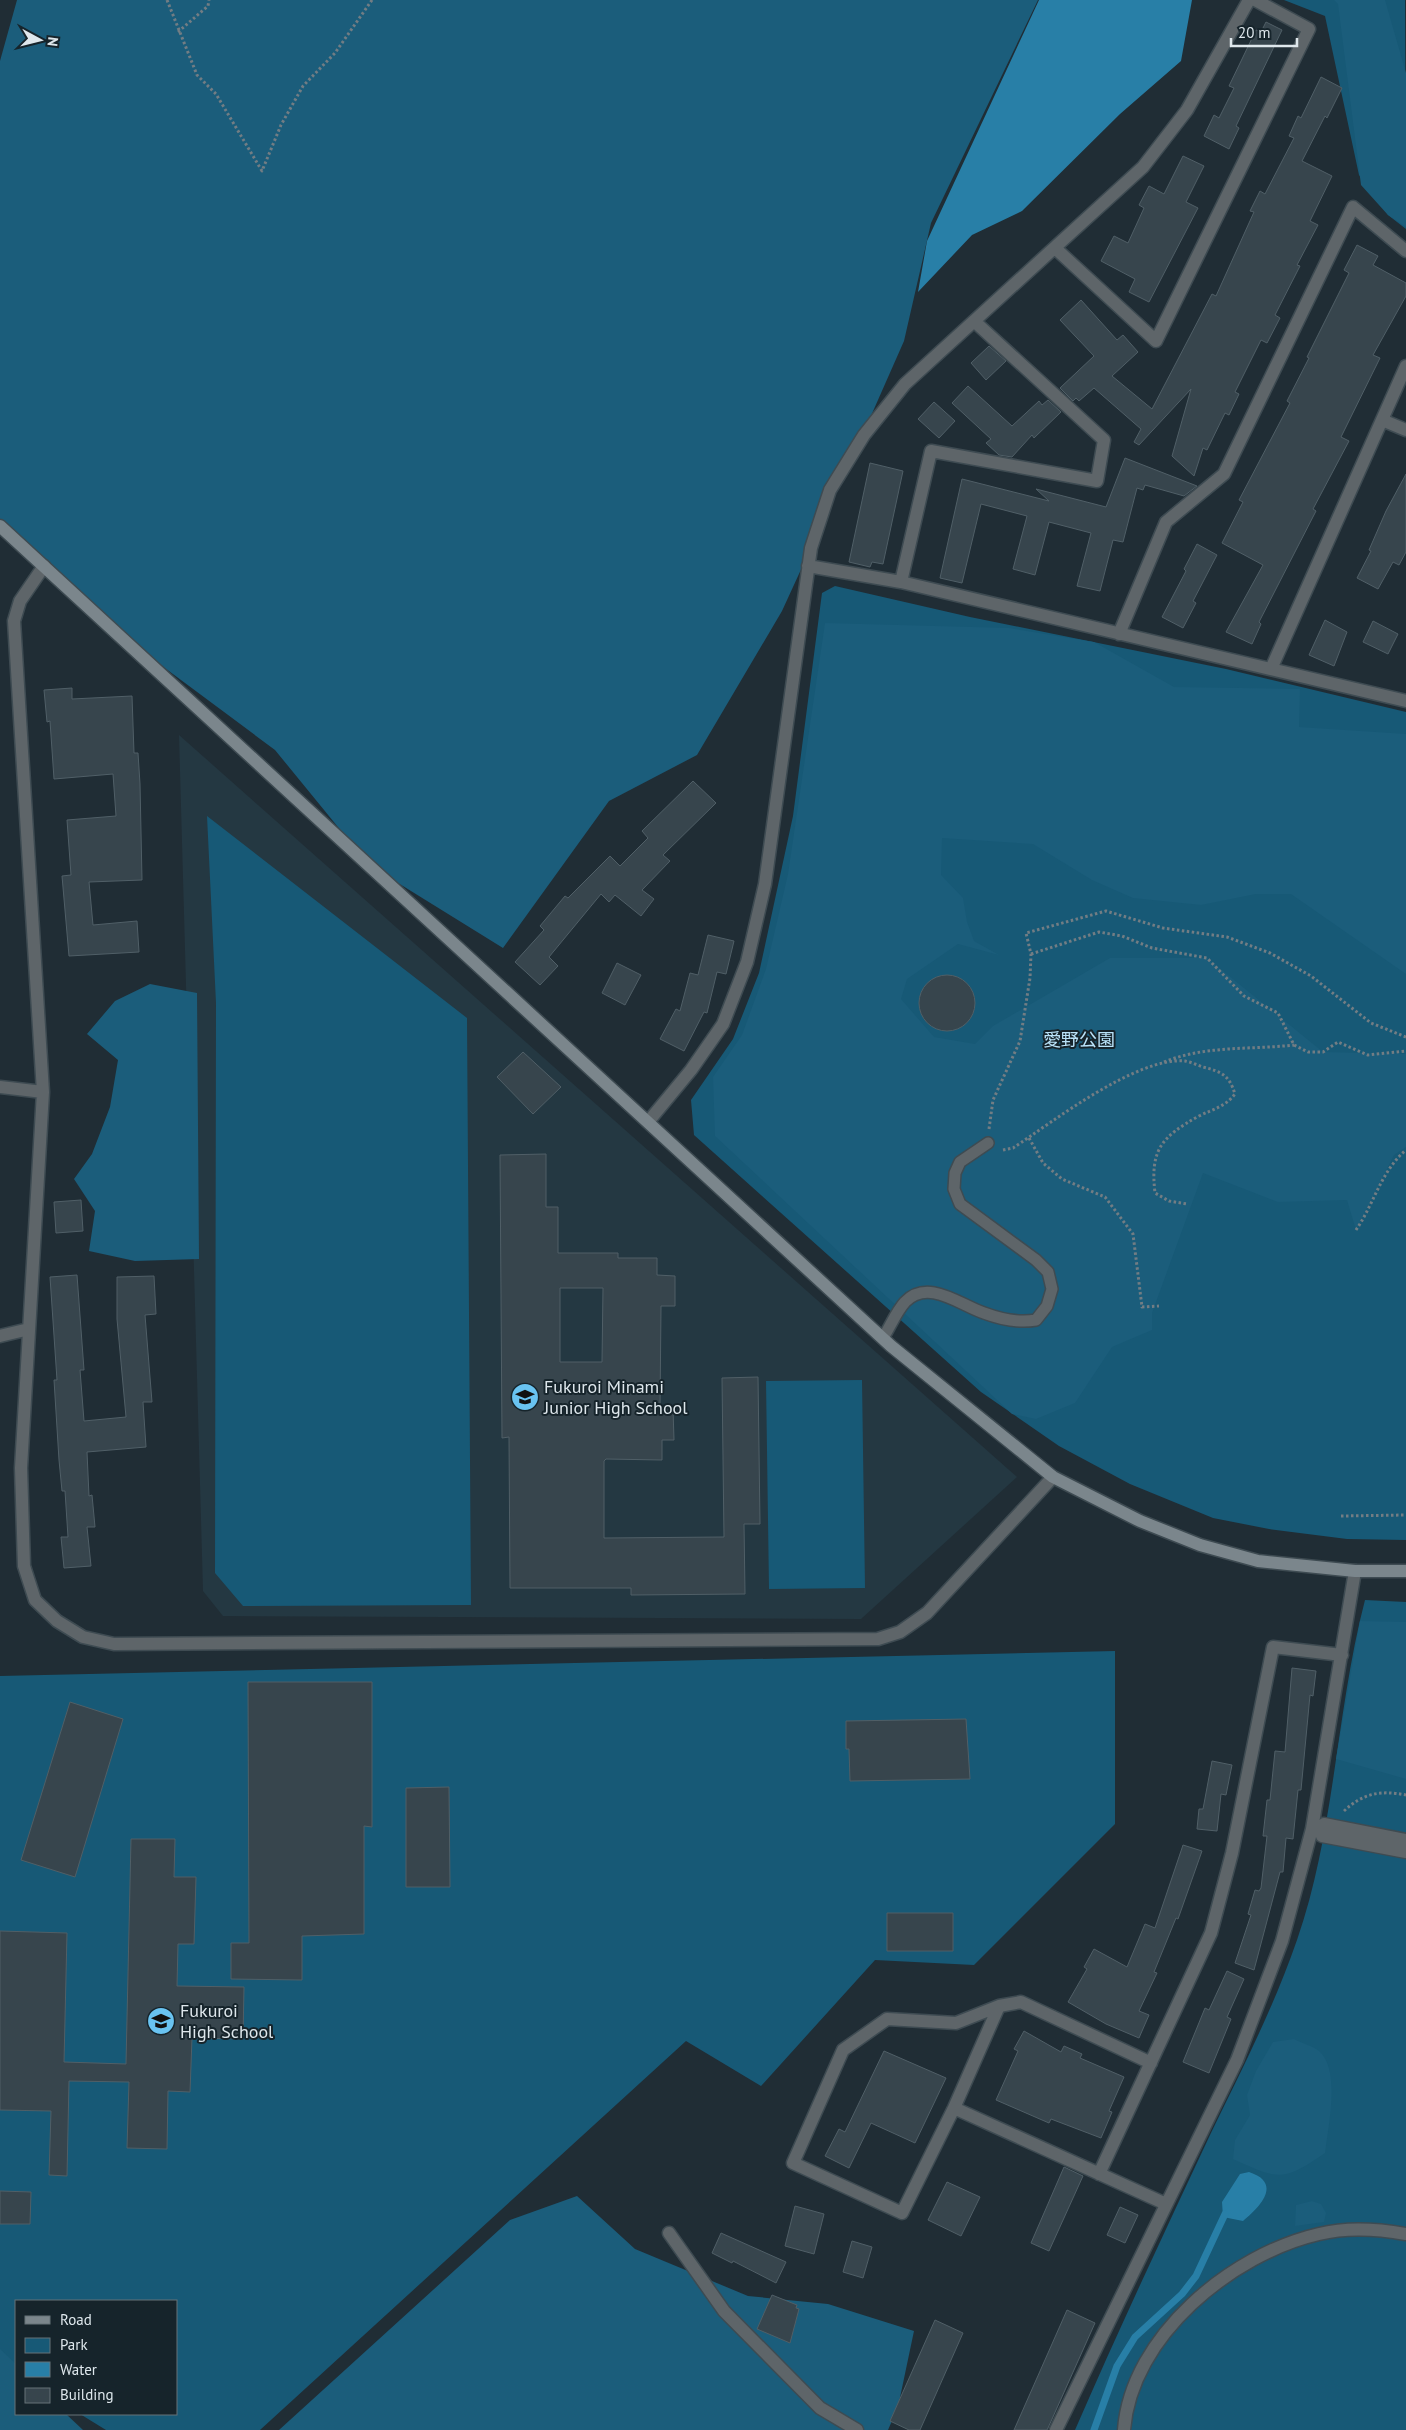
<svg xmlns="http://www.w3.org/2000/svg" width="1406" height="2430" viewBox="0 0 1406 2430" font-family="'PT Sans','Noto Sans JP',sans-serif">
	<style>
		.built { fill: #243842 }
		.green { fill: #175976 }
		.forest { fill: #1b5d7b }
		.water { fill: #287fa7 }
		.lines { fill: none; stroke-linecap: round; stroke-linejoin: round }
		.stream { stroke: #287fa7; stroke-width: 7 }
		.building { fill: #37454d; stroke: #505f67; fill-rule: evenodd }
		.lane-casing { stroke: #3e4b52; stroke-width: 14 }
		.street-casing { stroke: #3e4b52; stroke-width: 15 }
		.secondary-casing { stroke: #3e4b52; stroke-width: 15 }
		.path { stroke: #727d84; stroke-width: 3; stroke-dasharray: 2.5 2.5; stroke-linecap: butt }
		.lane { stroke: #5e6569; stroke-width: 11 }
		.street { stroke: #5e6569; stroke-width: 12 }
		.secondary { stroke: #7b868c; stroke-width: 12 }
		.labels { text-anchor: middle; stroke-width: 4; stroke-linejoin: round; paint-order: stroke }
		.park-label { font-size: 18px; fill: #bae3f9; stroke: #16242b }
		.poi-label { font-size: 18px; fill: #dee7ec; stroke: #16242b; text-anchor: start }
	</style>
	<rect width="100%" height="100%" fill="#202d35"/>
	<path class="built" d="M179,735L1017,1477L861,1619L223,1616L203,1591Z"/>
	<path class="green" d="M1284,0H1405L1406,229L1388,215L1359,175L1325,16Z
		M835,586L970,617L1226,669L1406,712V1540L1347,1539L1269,1529L1213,1518L1130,1484L1059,1446L981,1392L694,1135L691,1100L733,1039L759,973L793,816L822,593Z
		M207,816L467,1018L471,1605L243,1606L215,1573L216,1003Z
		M862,1380L865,1588L769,1589L766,1381Z
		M1365,1600L1406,1602V2430H1075C1118,2331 1164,2233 1210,2135C1241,2071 1274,2007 1297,1940C1335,1831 1336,1711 1365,1600Z
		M1115,1651V1824L974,1965L875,1960L761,2086L686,2041L260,2430H106L80,2414H176V2301H16V2374L0,2363V1676Z"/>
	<path class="forest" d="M17,0H1038L931,223L904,341L859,443L782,611L697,755L609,801L503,948L369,865L275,750L111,628L0,526V61Z
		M1334,0H1385L1406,73V227L1388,215L1361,185L1338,4Z
		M825,623L1009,628L1094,642L1174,687L1300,689L1299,727L1406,734V974L1291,894H1256L1201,905L1133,898L1092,880L1033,844L942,838L941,875L963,898L967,922L974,941L999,955L958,944L907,979L901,999L934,1037L975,1044L993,1026L1110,958H1207L1323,1052L1406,1054V1147L1394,1155L1356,1230L1347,1200L1278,1202L1203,1173L1152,1313V1330L1112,1347L1075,1403L1036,1419L1012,1414L715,1136L713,1077L742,1035L766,969L788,874Z
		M150,984L197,993L199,1259L135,1261L89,1251L95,1211L74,1179L92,1154L110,1107L118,1060L87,1034L115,1001Z
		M1360,1621L1406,1622V1779L1336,1759Z
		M1294,2039C1301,2043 1313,2046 1319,2051C1341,2070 1328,2127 1325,2153C1283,2182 1279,2180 1233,2159L1235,2140L1250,2115L1247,2095L1256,2071L1273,2042Z
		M577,2196L635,2249L748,2296L828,2304L914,2331L898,2407L888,2430H279L510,2220Z
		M1312,2201L1321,2204L1326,2213L1324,2222L1295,2226L1296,2205Z
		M0,2349L16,2364V2414H66L83,2430H0Z"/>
	<path class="water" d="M1039,0H1192L1181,61L1120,114L1022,211L972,235L918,292L927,241Z
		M1249,2172C1283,2183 1260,2207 1243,2221L1223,2217L1222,2202L1240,2174Z"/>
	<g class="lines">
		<path class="stream" d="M1094,2430L1117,2366L1135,2337L1182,2294L1196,2276L1225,2214"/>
	</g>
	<path class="building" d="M1266,22L1282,30L1236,126L1239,128L1229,149L1204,136L1214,115L1219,118L1234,88L1229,86L1256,30L1261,32Z
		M1321,77L1342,88L1327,118L1325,116L1302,161L1332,176L1310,221L1318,225L1297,265L1300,266L1275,315L1280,318L1267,343L1261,340L1235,392L1239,394L1229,415L1225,413L1207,450L1203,448L1194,476L1172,456L1191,389L1139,445L1134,442L1141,429L1094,388L1079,401L1076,398L1073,401L1060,388L1094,356L1060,320L1081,300L1117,340L1123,335L1138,352L1112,376L1152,409L1212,294L1216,296L1254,212L1250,211L1260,191L1265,194L1294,138L1289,136L1298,116L1301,118Z
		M1183,156L1204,166L1186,202L1198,208L1149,302L1129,292L1135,279L1101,261L1114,236L1128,243L1144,208L1139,205L1149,186L1164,194Z
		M1357,245L1378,256L1373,265L1406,283V296L1373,355L1380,358L1341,437L1349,441L1313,509L1316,511L1259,622L1261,624L1252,644L1226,632L1263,565L1222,543L1243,502L1239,500L1290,403L1287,401L1309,358L1307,357L1349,273L1344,270Z
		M989,346L1006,361L986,380L971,363Z
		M968,386L1012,426L1039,401L1042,405L1048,400L1061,412L1034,438L1032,435L1012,457L999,455L986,443L991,439L952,403Z
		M934,402L955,421L939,438L918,419Z
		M1125,458L1197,486L1184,496L1145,485L1143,490L1137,488L1123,542L1113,540L1100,591L1077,586L1091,533L1049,522L1035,575L1013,569L1027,516L981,504L962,583L940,578L962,479L1049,501L1036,489L1106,507Z
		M870,463L903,471L883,564L872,562L870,567L849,562Z
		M1406,474V552L1399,565L1393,562L1378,589L1357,578L1371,551L1369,550L1386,511Z
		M1197,544L1217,555L1193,601L1196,603L1183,628L1162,617L1186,571L1184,569Z
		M1325,620L1347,632L1334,666L1309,655Z
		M1373,621L1398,634L1388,654L1363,642Z
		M72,688V699L132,696L134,753H138L140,784L142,880L89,882L93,925L137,921L139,952L69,956L62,876L71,875L67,820L116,816L113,774L54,779L50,721L47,722L44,690Z
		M693,781L716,803L663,855L670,861L642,890L654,899L641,916L615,895L609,902L601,894L549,957L558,966L540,985L515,962L544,930L540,926L565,896L568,898L610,856L620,866L648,838L642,831Z
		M708,935L734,941L726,974L717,972L707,1013L704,1012L684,1051L660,1039L676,1009L680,1011L690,973L698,975Z
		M617,963L641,975L625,1005L602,993Z
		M919 1003a28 28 0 1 1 56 0a28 28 0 1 1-56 0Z
		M523,1052L561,1087L533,1114L497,1077Z
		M546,1154V1207H558V1253H618V1258H657V1275L675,1276V1306H661L660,1409H673L674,1440H662V1460L606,1459L604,1461V1538L724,1537L722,1378L758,1377L760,1524H744L745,1594L631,1595V1588H510L509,1437L502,1438L500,1155ZM560,1288H603L602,1362H560Z
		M81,1200L83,1231L56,1233L54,1202Z
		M77,1275L84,1370H80L84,1421L126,1417L117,1319V1277L154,1276L156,1314L145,1315L152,1402H143L146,1447L87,1452L89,1496L92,1495L95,1527H87L91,1566L64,1568L61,1537H68L65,1491H62L59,1460L54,1380H57L50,1277Z
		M1292,1668L1316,1671L1313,1696L1310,1695L1301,1790H1298L1293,1839L1286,1838L1283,1872H1280L1254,1970L1235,1963L1251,1915L1248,1914L1255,1890L1259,1891L1261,1888L1267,1836H1263L1267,1800H1270L1275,1751L1285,1752Z
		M248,1682H372V1827L364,1826V1934L302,1936V1980L231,1979V1943H249Z
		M70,1702L123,1719L75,1877L21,1860Z
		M966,1719L970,1779L850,1781L849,1749H846V1721Z
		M1212,1761L1232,1765L1226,1795L1221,1794L1217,1831L1197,1829L1199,1809H1203Z
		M449,1787L450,1887H406V1788Z
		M131,1839H175L174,1877H196L194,1944H178L177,1986L244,1987L243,2039L192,2038L190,2092L168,2091L167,2149L127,2148L129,2082L69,2081L67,2176L49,2175L51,2111L0,2110V1931L67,1933L64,2062L126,2064Z
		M1183,1845L1202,1851L1178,1919L1176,1918L1154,1972L1157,1973L1139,2011L1149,2015L1139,2038L1106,2024L1068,2002L1087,1969L1084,1967L1094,1949L1127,1967L1145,1924L1155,1928Z
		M887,1913H953V1951H887Z
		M1227,1971L1244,1979L1227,2017L1231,2019L1209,2073L1183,2062L1205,2008L1209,2010Z
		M1024,2031L1061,2052L1064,2046L1082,2054L1080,2058L1124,2077L1109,2111L1112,2112L1101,2138L1051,2119L1049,2123L996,2100L1018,2051L1014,2049Z
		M884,2051L946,2078L915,2143L871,2123L849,2168L825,2156L839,2129L845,2132Z
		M1064,2167L1083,2176L1049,2251L1031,2243Z
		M947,2182L980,2197L961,2236L928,2220Z
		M0,2191L31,2192L30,2224H0Z
		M795,2206L824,2214L814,2254L785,2246Z
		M1120,2207L1138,2215L1125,2243L1107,2235Z
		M721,2233L786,2262L776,2283L733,2261L732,2263L712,2253Z
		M852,2241L872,2247L863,2278L843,2272Z
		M772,2295L797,2305L796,2308L799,2309L790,2343L757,2329Z
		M1067,2310L1095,2323L1048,2428L1047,2430H1014Z
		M935,2320L963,2333L920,2430H909L890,2421Z"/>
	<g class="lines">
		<g class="lane-casing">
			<path id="lane" d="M883,1338C890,1327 896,1312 905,1302C928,1278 960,1305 984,1313C1000,1319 1019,1323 1036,1320L1047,1306L1052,1289L1048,1272L1036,1260L960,1204L954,1189L955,1173L960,1162L988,1143"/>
		</g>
		<g class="street-casing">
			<path id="street" d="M1055,248L1156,341L1309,29L1255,0
				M1382,420L1406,430
				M44,566L20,601L14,621L43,1092L21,1468L24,1566L35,1600L57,1621L83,1637L114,1644L878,1639L900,1632L927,1613L1053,1477
				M808,566L901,582L1406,701
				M901,582L931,451L1097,481L1104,440L974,321
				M1119,634L1166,522L1224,474L1353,207L1406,251
				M1271,669L1406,366
				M0,1087L43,1092
				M648,1122L691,1070L723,1024L747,962L765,884L811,548L830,490L864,435L905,384L1143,167L1187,110L1249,0
				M0,1336L29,1329
				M1406,1840L1324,1824L1322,1836L1406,1852
				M999,2006L954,2108L902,2213L793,2163L843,2050L887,2019L956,2023L999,2006L1021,2002L1151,2063
				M954,2108L1166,2204
				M1099,2174L1211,1933L1232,1853L1273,1647L1342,1655
				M669,2233L724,2311L820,2408L857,2430
				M1056,2430L1237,2060L1282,1941L1312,1829L1355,1571
				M1124,2430C1131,2336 1232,2254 1319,2234C1347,2227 1378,2229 1406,2234"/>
		</g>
		<g class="secondary-casing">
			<path id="secondary" d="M0,526L891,1346L1053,1477L1140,1521L1200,1545L1258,1561L1355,1571H1406"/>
		</g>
		<path class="path" d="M167,0L197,75L216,94L262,171L281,125L303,86L335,53L372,0
			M178,32L208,6L209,0
			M1031,954L1099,932L1122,936L1152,948L1207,958L1244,996L1278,1013L1294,1045L1308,1052H1323L1338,1042L1368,1055L1406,1051
			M1164,1062C1206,1045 1250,1050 1294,1045
			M989,1129L993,1100L1020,1041L1030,978L1031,954L1026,933L1106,911L1163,928L1227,937L1270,953L1311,976L1371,1023L1406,1037
			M1029,1138L1043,1163L1062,1179L1105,1197L1133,1234L1142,1307L1159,1306
			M1003,1150L1013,1148C1054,1121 1136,1057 1185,1061C1191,1062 1197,1065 1203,1067C1222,1072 1229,1075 1235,1094C1225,1107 1213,1109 1199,1116C1161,1137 1150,1150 1155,1193L1169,1201L1187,1204
			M1356,1230C1374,1204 1381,1171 1406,1150
			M1341,1516L1406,1515
			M1344,1811C1363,1793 1381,1790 1406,1795"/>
		<use href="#lane" class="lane"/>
		<use href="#street" class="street"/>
		<use href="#secondary" class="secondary"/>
	</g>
	<defs>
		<g id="school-disc" transform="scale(1.4375)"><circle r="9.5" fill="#69c3f1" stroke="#16242b"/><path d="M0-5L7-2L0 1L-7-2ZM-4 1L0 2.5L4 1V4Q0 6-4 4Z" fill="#111"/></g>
	</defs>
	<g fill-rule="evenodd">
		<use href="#school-disc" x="525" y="1397"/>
		<use href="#school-disc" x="161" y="2021"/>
	</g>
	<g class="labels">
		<g class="park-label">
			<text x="1079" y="1046">愛野公園</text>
		</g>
		<g class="poi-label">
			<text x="544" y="1393">Fukuroi Minami<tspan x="544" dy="21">Junior High School</tspan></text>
			<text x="180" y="2017">Fukuroi<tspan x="180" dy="21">High School</tspan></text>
		</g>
	</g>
	<rect x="15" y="2300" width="162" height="115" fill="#16242b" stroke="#667278"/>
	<rect x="25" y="2316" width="25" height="8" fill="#7b868c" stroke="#667278"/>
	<text x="60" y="2325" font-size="15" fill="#dee7ec">Road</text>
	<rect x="25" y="2338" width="25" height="15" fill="#175976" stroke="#667278"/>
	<text x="60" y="2350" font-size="15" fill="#dee7ec">Park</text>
	<rect x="25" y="2362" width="25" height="15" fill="#287fa7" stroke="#667278"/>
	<text x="60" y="2375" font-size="15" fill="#dee7ec">Water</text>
	<rect x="25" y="2388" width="25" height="15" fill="#37454d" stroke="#667278"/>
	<text x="60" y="2400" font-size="15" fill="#dee7ec">Building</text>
	<g transform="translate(40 40) rotate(97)" stroke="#16242b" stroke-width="4" paint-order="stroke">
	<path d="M0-4L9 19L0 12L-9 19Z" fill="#dee7ec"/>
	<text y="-8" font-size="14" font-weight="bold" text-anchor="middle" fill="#dee7ec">N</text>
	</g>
	<path d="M1231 38v8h66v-8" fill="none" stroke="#dee7ec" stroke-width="2.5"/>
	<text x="1238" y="38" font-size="15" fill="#dee7ec" stroke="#16242b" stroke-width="4" paint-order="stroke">20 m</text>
</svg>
